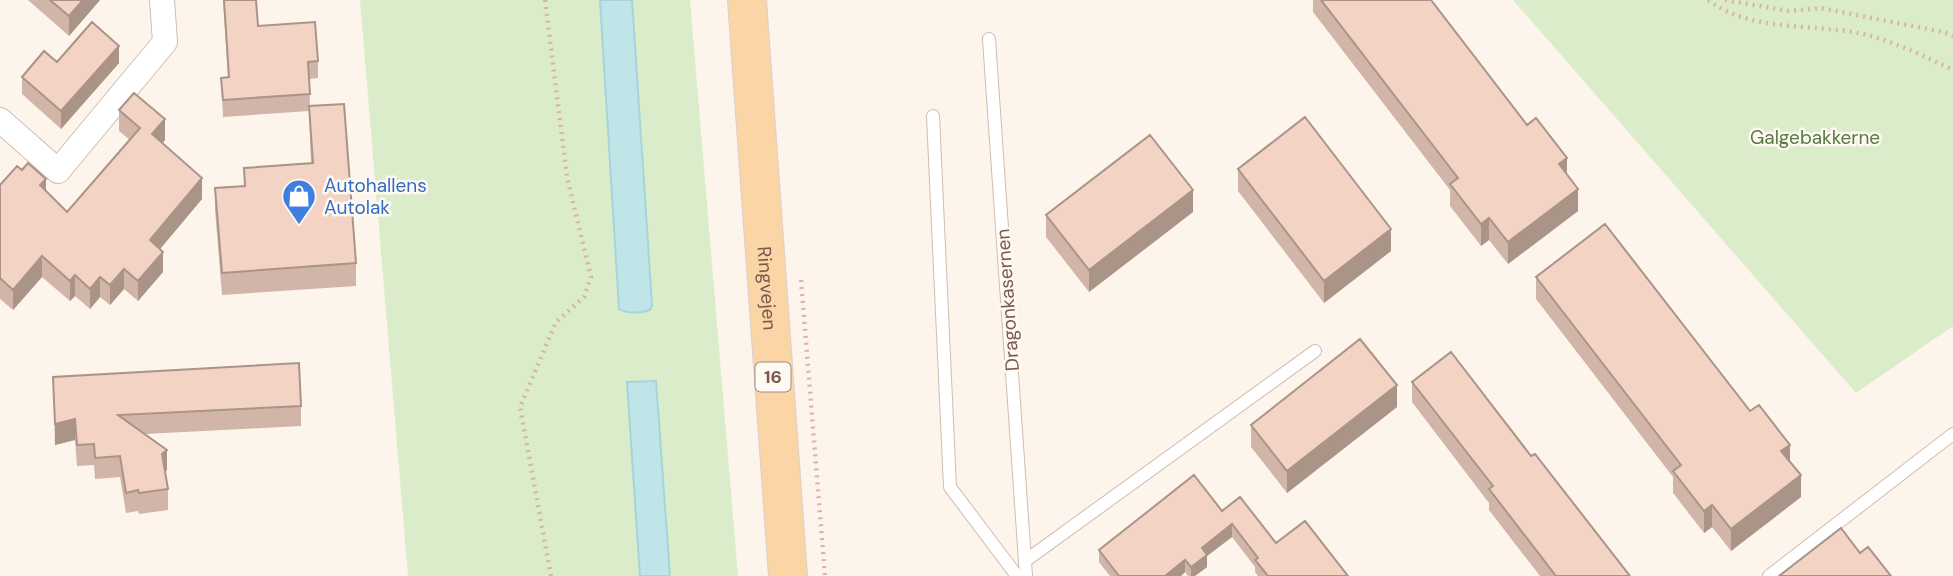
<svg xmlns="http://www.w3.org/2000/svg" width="1953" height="576" viewBox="0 0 1953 576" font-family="'DM Sans',sans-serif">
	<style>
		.green { fill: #daecc9 }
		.water { fill: #bfe5e8; stroke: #a5d5da; stroke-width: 2 }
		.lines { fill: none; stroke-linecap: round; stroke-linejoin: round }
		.service-casing { stroke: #d1bcb0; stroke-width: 14 }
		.minor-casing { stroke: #d1bcb0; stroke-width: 26 }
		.primary-casing { stroke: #dad1cd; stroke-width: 40 }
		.path { stroke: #d9b5a5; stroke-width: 4.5; stroke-dasharray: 2 5; stroke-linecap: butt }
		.service { stroke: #fff; stroke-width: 12 }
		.minor { stroke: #fff; stroke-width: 24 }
		.primary { stroke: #fbd5a5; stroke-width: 38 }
		.wall { fill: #d1b5a8 }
		.shaded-wall { fill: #aa9488 }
		.building { fill: #f3d3c3; stroke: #aa9488; stroke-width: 2 }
		.labels { text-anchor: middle; stroke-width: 5; stroke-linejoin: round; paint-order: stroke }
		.shield { fill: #fff9f3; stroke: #a28a7f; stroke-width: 2 }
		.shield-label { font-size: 18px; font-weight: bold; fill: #7a5a4d }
		.park-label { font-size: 19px; fill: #567a41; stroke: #fff9f3 }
		.shop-label { font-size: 19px; fill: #366cbe; stroke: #fff9f3; text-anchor: start }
		.street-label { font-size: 19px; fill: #7a5a4d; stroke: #fff9f3 }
	</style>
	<rect width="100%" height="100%" fill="#fdf5ec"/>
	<path class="green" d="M360,0H690L738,576H408Z
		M1513,0H1953V326L1856,393Z"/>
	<path class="water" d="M600,0H632L652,305L650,310C642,313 627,314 619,309Z
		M656,381L670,576H640L627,382Z"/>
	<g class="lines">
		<g class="service-casing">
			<path id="service" d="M989,39L1026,576
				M933,116L950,487L1017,576
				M1025,561L1315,351
				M1769,576L1953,434"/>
		</g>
		<g class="minor-casing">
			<path id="minor" d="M0,120L58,171L165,42L162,0"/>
		</g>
		<g class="primary-casing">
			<g id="primary">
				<path id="s1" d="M747,0L788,576"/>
			</g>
		</g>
		<path class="path" d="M545,0L567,177L591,277L584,297L556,322L520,407L551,576
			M1708,0C1752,33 1813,23 1863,34C1895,42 1924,56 1953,70
			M1725,0L1789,11L1821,8L1943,32L1953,36
			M801,280L825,576"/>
		<use href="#service" class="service"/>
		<use href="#minor" class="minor"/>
		<use href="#primary" class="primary"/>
	</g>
	<path class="wall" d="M28,0H100L69,36Z
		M223,0H256L258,26L318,61V78L309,79L310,106L356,263V286L222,295L215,210V188L244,186V168L311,163L309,111L223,117L221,78L228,77Z
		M1313,0H1431L1527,125L1567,175L1578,211L1508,264L1489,240L1481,246L1450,206V190L1313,12Z
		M57,62L119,63L61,129L22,94V77Z
		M119,110L165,140L162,143L202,199L160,249L163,272L138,301L124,289L110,305L100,297L90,309L75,296L70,301L42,277L13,310L0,299V185L46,191L67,212L130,140L119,131Z
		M1238,169L1391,251L1324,303L1238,191Z
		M1193,212L1089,292L1046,237V215Z
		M1536,277L1750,411L1790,461L1801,497L1731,551L1712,527L1704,533L1673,493V477L1536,299Z
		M53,377L301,406V426L146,434L167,470L165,473L168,489V510L139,514L138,511L126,513L120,477L95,479L94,465L77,466L75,440L55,445Z
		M1412,382L1531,456L1630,576H1540L1489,510V503L1412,402Z
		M1397,407L1287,493L1251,447V425Z
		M1222,511L1276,543L1348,576H1258L1255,572V567L1232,537L1207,556V567L1195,576H1188L1185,572L1181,576H1110L1099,562V550Z"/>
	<path class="shaded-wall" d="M83,0H100L69,36V16Z
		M119,46V63L61,129V111Z
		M165,119V140L152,155V134Z
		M1567,158V180L1559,164Z
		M202,178V199L150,261V240Z
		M46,179V199L40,185Z
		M1578,189V211L1508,264V242Z
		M1193,190V212L1089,292V270Z
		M1489,218V240L1481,246V224Z
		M1391,229V251L1324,303V281Z
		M163,252V272L138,301V281Z
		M42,256V277L13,310V290Z
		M124,269V289L110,305V285Z
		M75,275V296L70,301V281Z
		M100,277V297L90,309V289Z
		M1397,385V407L1287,493V471Z
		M75,419V440L55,445V424Z
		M1790,445V467L1781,451Z
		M167,450V470L162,475V454Z
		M1801,475V497L1731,551V529Z
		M1712,505V527L1704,533V511Z
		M1232,524V537L1207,556V567L1195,576H1191V567L1202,548Z
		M1185,560V572L1181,576H1165Z"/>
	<path class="building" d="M50,0H83L69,16Z
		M224,0H256L258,26L315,22L318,61L308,62L310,94L223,100L221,78L229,77Z
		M1321,0H1431L1527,125L1536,118L1567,158L1559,164L1578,189L1508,242L1489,218L1481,224L1450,184L1458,178Z
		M92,22L119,46L61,111L22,77L44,51L57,62Z
		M134,93L165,119L152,134L202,178L150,240L163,252L138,281L124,269L110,285L100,277L90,289L75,275L70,281L42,256L13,290L0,278V185L17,166L22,170L28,163L46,179L40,185L67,212L140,128L119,110Z
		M344,104L356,263L222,273L215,188L245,186L244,168L313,163L309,106Z
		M1305,117L1391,229L1324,281L1238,169Z
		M1150,135L1193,190L1089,270L1046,215Z
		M1605,224L1750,411L1759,405L1790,445L1781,451L1801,475L1731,529L1712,505L1704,511L1673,471L1681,465L1536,277Z
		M1360,339L1397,385L1287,471L1251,425Z
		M1451,352L1531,456L1535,454L1630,576H1556L1489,489L1493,486L1412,382Z
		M299,363L301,406L118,415L167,450L162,454L168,489L139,493L138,490L126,493L120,456L95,458L94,444L77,445L75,419L55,424L53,377Z
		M1194,475L1222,511L1240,497L1276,543L1305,521L1348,576H1268L1255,560L1258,558L1232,524L1202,548L1207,555L1191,567L1185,560L1165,576H1119L1099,550Z
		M1841,528L1860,553L1868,547L1891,576H1779Z"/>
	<defs>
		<g id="shop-pin" transform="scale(1.75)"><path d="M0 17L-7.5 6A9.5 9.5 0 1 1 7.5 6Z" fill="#3f7fe0" stroke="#fff9f3"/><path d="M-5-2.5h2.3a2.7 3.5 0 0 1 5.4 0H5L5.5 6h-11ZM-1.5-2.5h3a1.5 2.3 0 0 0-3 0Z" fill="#fff"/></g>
	</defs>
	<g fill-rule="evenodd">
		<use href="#shop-pin" x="299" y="196"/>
	</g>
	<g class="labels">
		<rect class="shield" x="755.5" y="362.5" width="35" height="29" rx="5"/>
		<g class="shield-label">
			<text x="773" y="383">16</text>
		</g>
		<g class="park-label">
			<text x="1815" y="144">Galgebakkerne</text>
		</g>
		<g class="shop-label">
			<text x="324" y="192">Autohallens<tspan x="324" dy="22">Autolak</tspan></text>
		</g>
		<g class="street-label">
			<text dy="7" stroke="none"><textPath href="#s1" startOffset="289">Ringvejen</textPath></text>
			<text transform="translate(1007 300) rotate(-94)" y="7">Dragonkasernen</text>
		</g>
	</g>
</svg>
